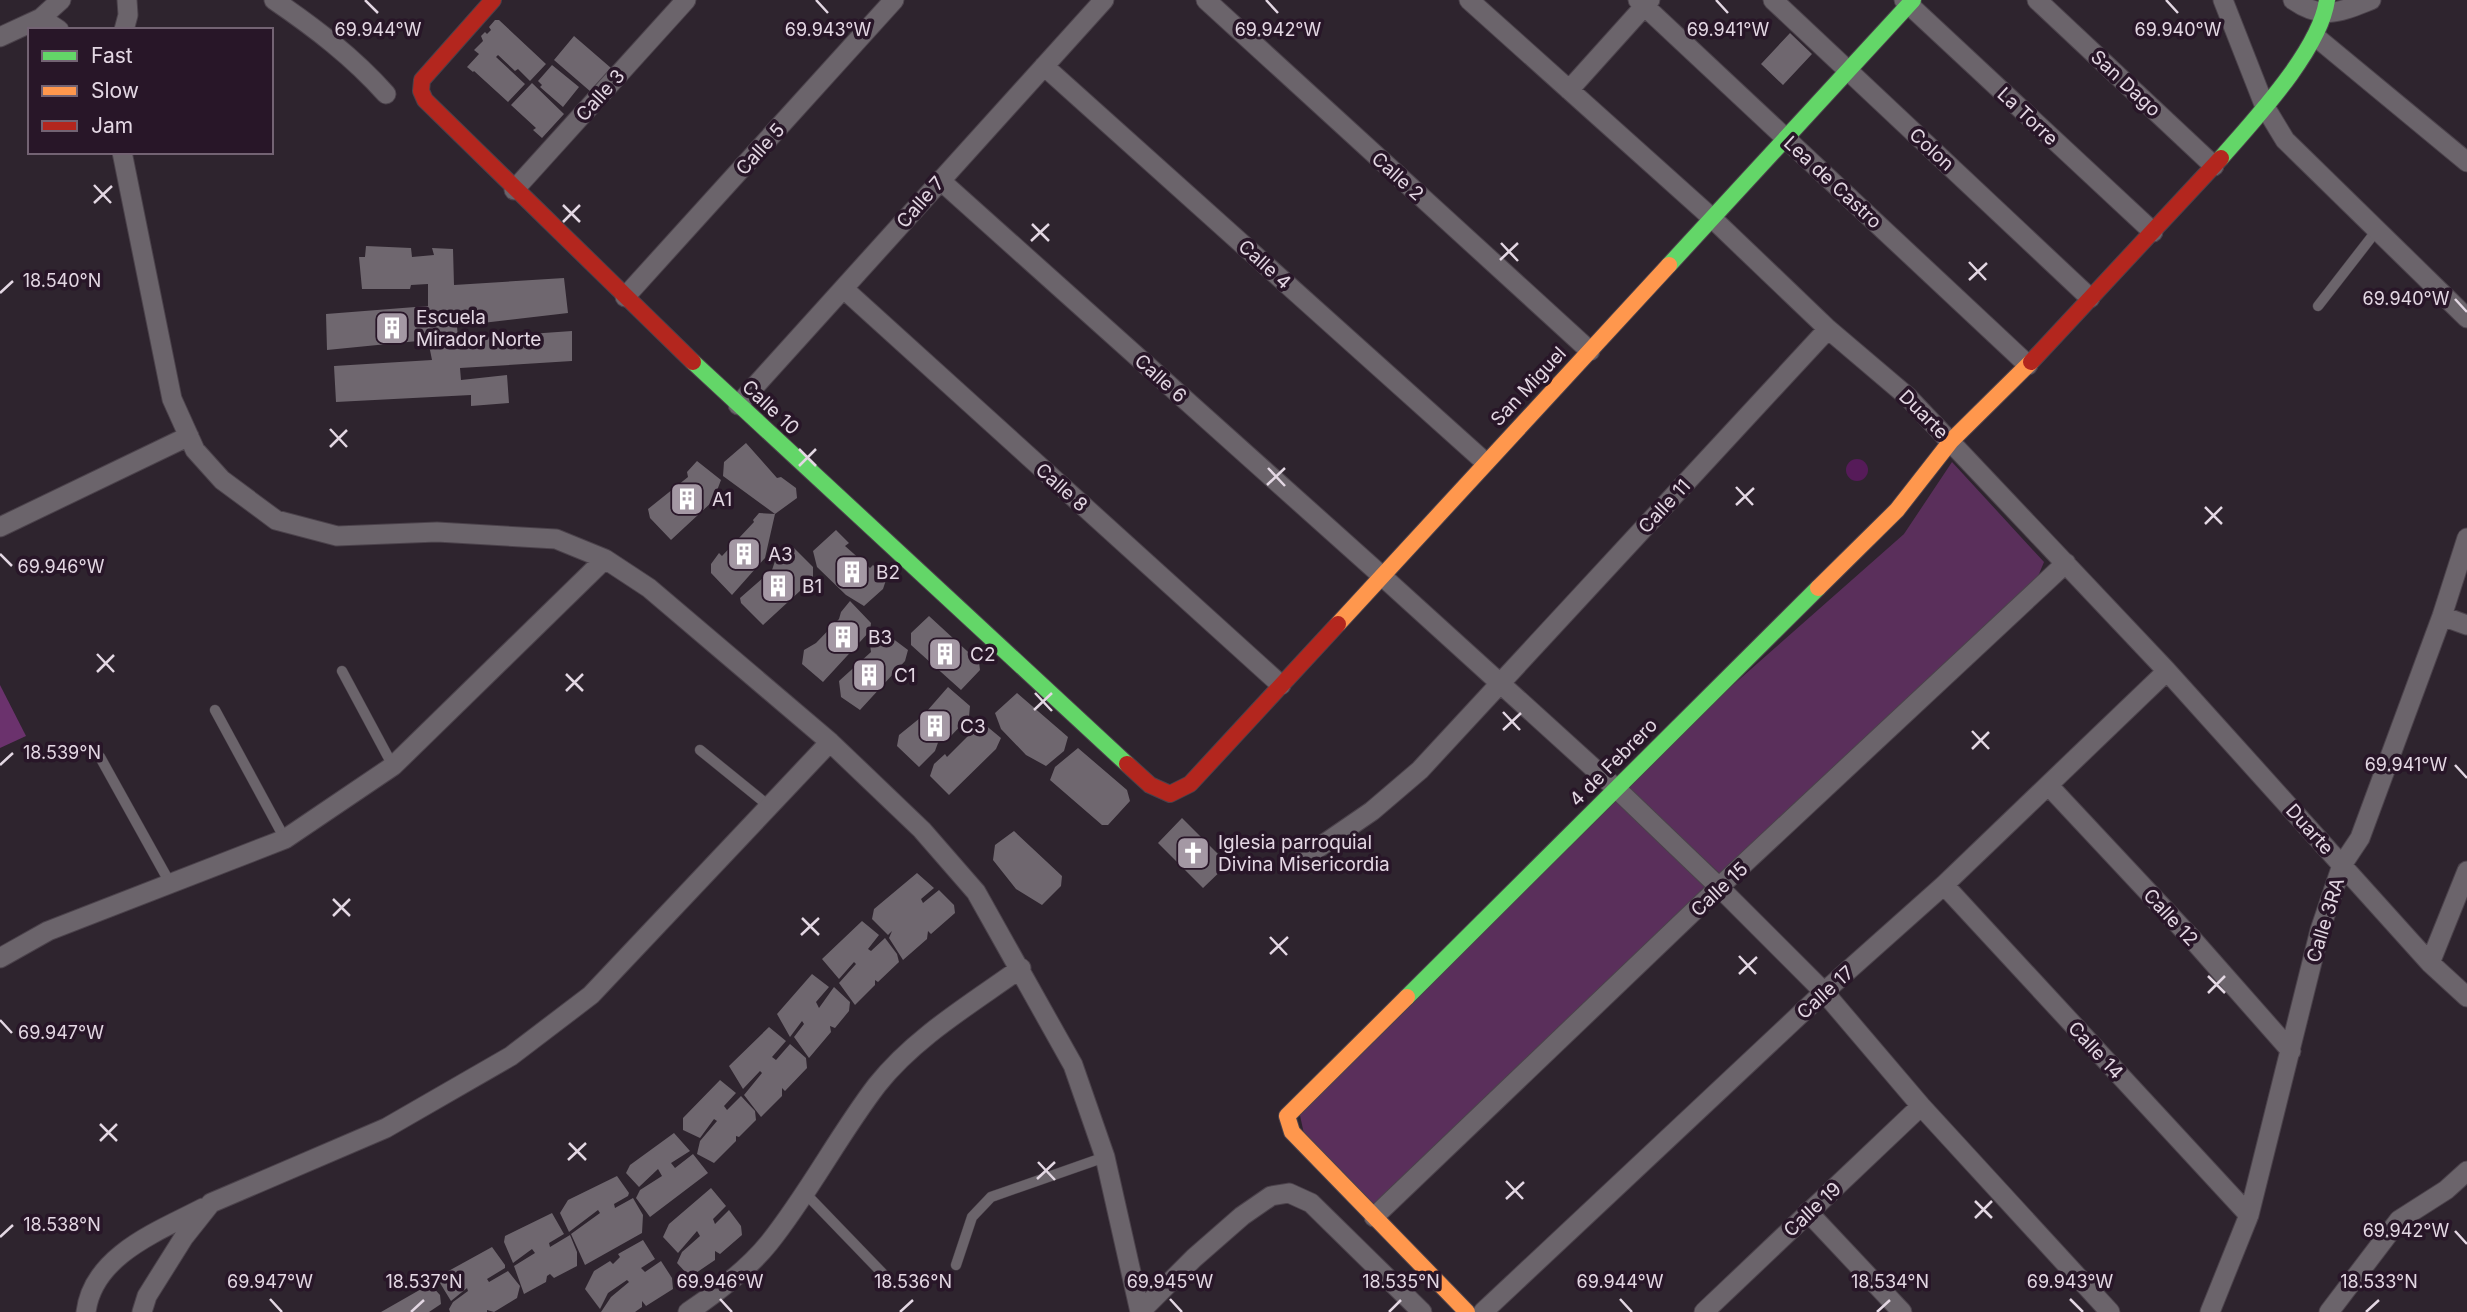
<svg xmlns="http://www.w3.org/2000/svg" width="2467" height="1312" viewBox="0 0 2467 1312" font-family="Inter,sans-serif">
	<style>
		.green { fill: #5a2f5b }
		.forest { fill: #6b326d }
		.water { fill: #561b59 }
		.building { fill: #6f676f }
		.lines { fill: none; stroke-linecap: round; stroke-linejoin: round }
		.lane-casing { stroke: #4b424b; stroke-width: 11 }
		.street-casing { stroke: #4b424b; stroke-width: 21 }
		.fast-casing { stroke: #4b424b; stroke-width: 18 }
		.slow-casing { stroke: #4b424b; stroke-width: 18 }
		.jam-casing { stroke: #4b424b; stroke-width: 18 }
		.lane { stroke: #6b646b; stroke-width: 10 }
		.street { stroke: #6b646b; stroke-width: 19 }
		.fast { stroke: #63d668; stroke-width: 16 }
		.slow { stroke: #ff974d; stroke-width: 16 }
		.jam { stroke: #b3261e; stroke-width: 16 }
		.ticks { fill: none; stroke: #e3d7e3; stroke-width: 2.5 }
		.labels { text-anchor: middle; stroke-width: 7; stroke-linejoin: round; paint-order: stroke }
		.street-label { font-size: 19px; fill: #e3d7e3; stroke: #281628 }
		.poi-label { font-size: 19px; fill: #e3d7e3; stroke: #281628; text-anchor: start }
		.ticks-label { font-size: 18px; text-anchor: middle; fill: #e3d7e3; stroke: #281628; stroke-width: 7; stroke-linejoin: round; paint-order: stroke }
	</style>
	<rect width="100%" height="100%" fill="#2e242e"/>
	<path class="green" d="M1952,462L2044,562L2029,598L1728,881L1622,783L1904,534Z
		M1621,793L1719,887L1379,1212L1307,1148L1298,1106Z"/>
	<path class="forest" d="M0,685L26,736L0,748Z"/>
	<path class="water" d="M1846 470a11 11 0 1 1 22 0a11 11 0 1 1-22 0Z"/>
	<path class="building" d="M495,20H499L546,64L530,81L518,69L515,71L498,55L496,57L525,84L508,102L474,71L473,72L467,67L479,54L474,50L483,41L481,36L485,32L487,34L491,30L489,27Z
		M1790,33L1812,54L1783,85L1761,64Z
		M574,36L611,68L591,92L554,60Z
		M552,65L579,87L563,107L540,87L542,85L538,81Z
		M532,83L564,114L542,138L533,130L536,128L511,105Z
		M366,246L411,248L412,257L434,255L432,248L453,249L454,285L564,278L568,313L457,326L458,339L572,331V361L460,368L461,380L507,375L509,403L471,406V395L336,402L334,366L432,360L428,340L327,350L326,314L428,306V284L411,285L410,289H362L359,257H365Z
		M746,443L777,478L781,477L796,488L797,498L775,514L723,476L724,462Z
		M697,461L721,480L713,501L671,540L650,518L648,509L688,477L687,472Z
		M759,513L775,514L765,558L732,595L711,573V564L719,553L722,556L754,522L753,520Z
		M836,530L849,543L845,546L870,568L873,565L887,577L883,589L864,606L846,595L817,567L813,551Z
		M793,547L813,567V579L763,625L741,603L740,598L772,570L775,561Z
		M850,601L871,623L870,631L823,682L802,664L804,650L816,643L839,619L841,612Z
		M929,616L979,662L980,670L961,690L911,645V633Z
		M884,632L908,650L905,661L860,710L841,697L839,681L871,652L870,645Z
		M948,687L970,706L969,717L949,738L944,733L940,737L935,751L919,767L897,746L899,735L920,718L924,719L927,711Z
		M1017,693L1068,737L1064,751L1046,766L1026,755L1001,729L995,713Z
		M978,719L1001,738L996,749L949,795L930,776L934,764L945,754L947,757L968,736L964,732Z
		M1078,748L1127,790L1130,801L1108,825H1102L1050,780L1055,767Z
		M1182,818L1228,864L1203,888L1158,843Z
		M1014,831L1062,876L1061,886L1042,905L1016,889L993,860L995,845Z
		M917,873L934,888L921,899L923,903L939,890L954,905L955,913L931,934L928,931L927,939L903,960L889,938L892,931L888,935L872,919L874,909Z
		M862,921L879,935L868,949L871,951L885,938L897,954L899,962L878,982L875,980V985L855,1005L839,983L856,964L854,962L839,979L822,959Z
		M812,974L829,987L816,1002L819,1008L834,987L850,1002L849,1011L835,1028L830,1026L831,1032L809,1058L794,1037L804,1024L802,1021L790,1037L777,1014Z
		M769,1027L786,1041L772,1057L776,1060L790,1044L806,1058L807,1068L785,1091L782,1088V1096L761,1117L744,1095L762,1073L760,1071L743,1089L729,1066Z
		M720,1080L736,1093L724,1106L727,1110L741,1096L755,1111L756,1120L739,1137L736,1136V1141L714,1163L697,1154L700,1141L717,1121L714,1119L700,1138L683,1130V1118Z
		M674,1133L690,1151L671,1163L675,1168L693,1154L708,1173L650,1217L636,1198L640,1190L662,1176L658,1169L639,1187L626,1173L630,1165Z
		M617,1176L629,1193L628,1196L614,1204L615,1208L633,1198L643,1215L642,1233L585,1265L571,1234L600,1213L598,1210L569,1232L560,1213L568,1200Z
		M711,1188L726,1206L713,1219L715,1224L729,1210L741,1226L742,1235L720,1254L715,1251V1260L690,1277L677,1263L682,1252L700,1236L697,1231L678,1253L663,1237L669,1224Z
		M552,1213L564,1234L549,1243L550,1247L570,1235L577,1252V1266L554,1278L550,1274L547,1276L546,1282L524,1294L514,1266L535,1253L532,1249L513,1263L504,1242L505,1236Z
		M643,1240L655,1259L641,1268L645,1272L661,1261L672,1278L673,1289L646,1306L642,1301V1307L635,1312H601L611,1297L629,1282L627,1280L608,1293L600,1309L585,1289L594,1271L610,1261L613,1264L620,1257L618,1254Z
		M492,1247L505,1265V1268L487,1279L489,1282L508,1271L520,1286L517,1298L494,1312L487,1310V1312H450L449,1309L453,1302L468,1291L467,1288L451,1301L440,1283L443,1274Z
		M430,1284L440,1295L441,1304L429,1312H381Z"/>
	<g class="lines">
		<g class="lane-casing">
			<path id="lane" d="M2318,306L2377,230
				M342,671L393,766
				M215,710L285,839
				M700,750L769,806
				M100,757L170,883
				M806,1194L888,1279
				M956,1265L972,1217L991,1197L1105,1157"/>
		</g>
		<g class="street-casing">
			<path id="street" d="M274,0C315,28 353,57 386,94
				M1206,0L1590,351
				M1469,0L1712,218L1828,329L1908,397L2167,671L2430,963L2467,997
				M1638,0L2028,365
				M1773,0L2090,298
				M1904,0L2153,232
				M2037,0L2214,166
				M2223,0L2265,107L2285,140L2467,318
				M2293,0C2323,21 2340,12 2371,0
				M41,18L59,30
				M124,30L128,15L127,0
				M0,37L41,18L61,0
				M2316,37L2467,162
				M1044,66L1485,462
				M1569,90L1650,0
				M122,152L172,399L195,450L222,480L276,520L337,536L437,532L556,539L605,559L649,588L830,742L922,830L976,892L1073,1065L1105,1157L1140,1312
				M940,180L1382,576L1621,793L1719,887L1824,992L1921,1106L2110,1312
				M514,190L686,0
				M844,289L1281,685
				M625,297L894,0
				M738,405L1104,0
				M0,527L189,436
				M2442,616L2467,625
				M2049,786L2194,941L2291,1051
				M1305,857L1372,811L1420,770L1828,329
				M1944,885L2249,1215
				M0,958L48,931L285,839L393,766L605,559
				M2430,963L2467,871
				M1808,1212L1902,1312
				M1374,1217L1719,887L2066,563
				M86,1312C93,1255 159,1231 203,1208
				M142,1312L147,1296L184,1237L211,1203L386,1128L511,1056L591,995L830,742
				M688,1312C714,1295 749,1268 769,1243C809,1193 838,1136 877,1085C915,1037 971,1004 1021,968
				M1140,1312L1194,1258L1242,1216L1271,1196L1289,1193L1311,1203L1422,1312
				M1483,1312L1824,992L1944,885L2167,671
				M1704,1312L1921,1106
				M2210,1312L2249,1215L2320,930L2342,865L2360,838L2442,616L2467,538
				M2329,1312L2399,1220L2446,1190L2467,1171"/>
		</g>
		<g class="fast-casing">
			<path id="fast" d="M2221,158C2255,119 2320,50 2327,0
				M1669,265L1913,0
				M693,362L1127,764
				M1407,997L1818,588"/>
		</g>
		<g class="slow-casing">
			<path id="slow" d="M1818,588L1897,510L1951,441L2031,362
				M1338,624L1669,265
				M1407,997L1287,1116L1292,1132L1467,1312"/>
		</g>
		<g class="jam-casing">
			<path id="jam" d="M493,0L422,80L421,91L425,100L693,362
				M2031,362L2221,158
				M1127,764L1150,785L1170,794L1190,784L1338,624"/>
		</g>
		<use href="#lane" class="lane"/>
		<use href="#street" class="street"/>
		<use href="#fast" class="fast"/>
		<use href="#slow" class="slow"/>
		<use href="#jam" class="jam"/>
	</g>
	<path class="ticks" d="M365,0L378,13M816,0L828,13M1266,0L1278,13M1716,0L1728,13M2166,0L2178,13M94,185L111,203M94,203L112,186M563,205L580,222M563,222L580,205M1032,224L1049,241M1031,241L1049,224M1501,243L1518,261M1500,260L1518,243M1969,262L1986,280M1969,280L1987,263M0,293L13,281M2455,299L2467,312M330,429L347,447M330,447L347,430M799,449L816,466M799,466L816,449M1268,468L1285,486M1267,485L1285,468M1736,487L1753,505M1736,505L1754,488M2205,507L2222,524M2205,524L2222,507M0,554L12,566M97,654L114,672M97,672L114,655M566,674L583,691M566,691L583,674M1035,693L1052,711M1034,710L1052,693M1503,712L1520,730M1503,730L1521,713M1972,731L1989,749M1972,749L1989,732M0,765L13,753M2455,765L2467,778M333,899L350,916M333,916L350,899M802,918L819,935M801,935L819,918M1270,937L1287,955M1270,954L1288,937M1739,956L1756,974M1739,974L1757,957M2208,976L2225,993M2208,993L2225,976M0,1020L12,1033M100,1124L117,1141M100,1141L117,1124M569,1143L586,1160M568,1160L586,1143M1038,1162L1055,1180M1037,1179L1055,1162M1506,1181L1523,1199M1506,1199L1524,1182M1975,1201L1992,1218M1975,1218L1992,1201M2455,1231L2467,1244M0,1237L13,1225M270,1299L282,1312M720,1299L732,1312M1170,1299L1182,1312M1620,1299L1632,1312M2070,1299L2083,1312M411,1312L424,1300M900,1312L913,1300M1389,1312L1401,1300M1877,1312L1890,1300M2366,1312L2379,1300"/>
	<defs>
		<g id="building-square" transform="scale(1.75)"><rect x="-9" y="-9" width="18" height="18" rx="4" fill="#a498a4" stroke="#281628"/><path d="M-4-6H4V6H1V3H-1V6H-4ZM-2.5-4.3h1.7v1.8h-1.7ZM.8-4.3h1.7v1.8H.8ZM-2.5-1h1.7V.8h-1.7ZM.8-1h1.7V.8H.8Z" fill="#fff"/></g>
		<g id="church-square" transform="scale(1.75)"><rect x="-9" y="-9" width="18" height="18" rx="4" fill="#a498a4" stroke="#281628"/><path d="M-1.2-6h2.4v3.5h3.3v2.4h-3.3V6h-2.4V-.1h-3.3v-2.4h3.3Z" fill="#fff"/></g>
	</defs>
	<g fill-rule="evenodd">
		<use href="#building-square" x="392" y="328"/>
		<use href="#building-square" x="687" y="499"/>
		<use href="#building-square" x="744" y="554"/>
		<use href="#building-square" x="852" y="572"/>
		<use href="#building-square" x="778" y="586"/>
		<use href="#building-square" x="843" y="637"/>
		<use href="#building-square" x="945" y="654"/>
		<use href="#building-square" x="869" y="675"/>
		<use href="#building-square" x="935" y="726"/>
		<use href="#church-square" x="1193" y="853"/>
	</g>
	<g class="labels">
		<g class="street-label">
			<text transform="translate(2126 83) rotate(43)" y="7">San Dago</text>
			<text transform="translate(600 95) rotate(-48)" y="7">Calle 3</text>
			<text transform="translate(2028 116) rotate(43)" y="7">La Torre</text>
			<text transform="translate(760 149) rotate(-48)" y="7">Calle 5</text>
			<text transform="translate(1932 149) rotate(43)" y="7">Colon</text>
			<text transform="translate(1398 176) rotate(42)" y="7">Calle 2</text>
			<text transform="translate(1833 182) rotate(43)" y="7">Lea de Castro</text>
			<text transform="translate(920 202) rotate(-49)" y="7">Calle 7</text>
			<text transform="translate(1265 264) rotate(42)" y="7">Calle 4</text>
			<text transform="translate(1161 378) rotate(42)" y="7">Calle 6</text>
			<text transform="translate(1528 386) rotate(-47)" y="7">San Miguel</text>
			<text transform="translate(771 407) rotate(43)" y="7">Calle 10</text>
			<text transform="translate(1924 414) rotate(45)" y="7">Duarte</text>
			<text transform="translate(1062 487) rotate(42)" y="7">Calle 8</text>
			<text transform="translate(1664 506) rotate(-47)" y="7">Calle 11</text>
			<text transform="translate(1613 762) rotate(-45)" y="7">4 de Febrero</text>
			<text transform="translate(2310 829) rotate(48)" y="7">Duarte</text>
			<text transform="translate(1719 889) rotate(-43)" y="7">Calle 15</text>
			<text transform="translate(2171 917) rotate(47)" y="7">Calle 12</text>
			<text transform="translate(2325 920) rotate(-73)" y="7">Calle 3RA</text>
			<text transform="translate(1825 992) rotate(-42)" y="7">Calle 17</text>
			<text transform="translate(2096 1050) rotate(47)" y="7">Calle 14</text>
			<text transform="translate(1812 1209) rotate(-43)" y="7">Calle 19</text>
		</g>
		<g class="poi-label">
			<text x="416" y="324">Escuela<tspan x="416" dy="22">Mirador Norte</tspan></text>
			<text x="712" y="506">A1</text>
			<text x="768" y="561">A3</text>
			<text x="876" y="579">B2</text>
			<text x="802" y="593">B1</text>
			<text x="868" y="644">B3</text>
			<text x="970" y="661">C2</text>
			<text x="894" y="682">C1</text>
			<text x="960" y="733">C3</text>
			<text x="1218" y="849">Iglesia parroquial<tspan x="1218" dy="22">Divina Misericordia</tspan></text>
		</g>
	</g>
	<g class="ticks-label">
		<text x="378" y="36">69.944°W</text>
		<text x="828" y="36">69.943°W</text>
		<text x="1278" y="36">69.942°W</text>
		<text x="1728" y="36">69.941°W</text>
		<text x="2178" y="36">69.940°W</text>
		<text x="62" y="287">18.540°N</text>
		<text x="2406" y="305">69.940°W</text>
		<text x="61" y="573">69.946°W</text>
		<text x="62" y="759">18.539°N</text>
		<text x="2406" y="771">69.941°W</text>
		<text x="61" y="1039">69.947°W</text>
		<text x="62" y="1231">18.538°N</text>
		<text x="2406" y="1237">69.942°W</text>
		<text x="270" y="1288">69.947°W</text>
		<text x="720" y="1288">69.946°W</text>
		<text x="1170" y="1288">69.945°W</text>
		<text x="1620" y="1288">69.944°W</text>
		<text x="2070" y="1288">69.943°W</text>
		<text x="424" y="1288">18.537°N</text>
		<text x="913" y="1288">18.536°N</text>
		<text x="1401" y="1288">18.535°N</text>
		<text x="1890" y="1288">18.534°N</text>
		<text x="2379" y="1288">18.533°N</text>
	</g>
	<rect x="28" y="28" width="245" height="126" fill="#281628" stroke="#736373" stroke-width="2"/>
	<rect x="42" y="51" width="35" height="10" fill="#63d668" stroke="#736373" stroke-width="2"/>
	<text x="91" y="63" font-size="21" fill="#e3d7e3">Fast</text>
	<rect x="42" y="86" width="35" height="10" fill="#ff974d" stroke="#736373" stroke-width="2"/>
	<text x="91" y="98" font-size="21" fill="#e3d7e3">Slow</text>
	<rect x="42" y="121" width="35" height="10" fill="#b3261e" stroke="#736373" stroke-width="2"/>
	<text x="91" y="133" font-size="21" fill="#e3d7e3">Jam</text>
</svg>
